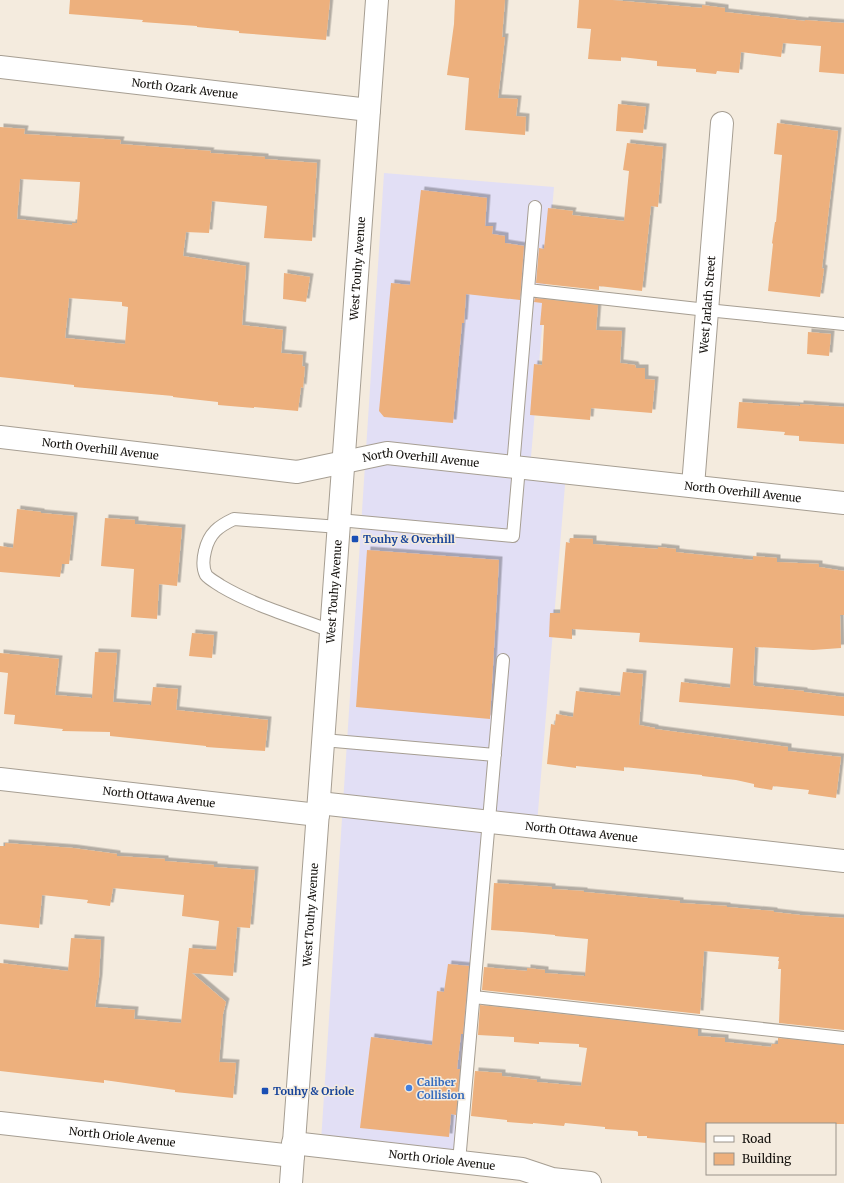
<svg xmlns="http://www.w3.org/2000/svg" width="844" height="1183" viewBox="0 0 844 1183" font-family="Merriweather,serif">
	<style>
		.commercial { fill: #e2dff5 }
		.building { fill: #edb07d; fill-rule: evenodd; filter: url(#shadow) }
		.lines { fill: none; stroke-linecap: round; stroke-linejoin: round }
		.lane-casing { stroke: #a69e92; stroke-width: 14 }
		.street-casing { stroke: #a69e92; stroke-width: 24 }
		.secondary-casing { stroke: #a69e92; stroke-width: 24 }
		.lane { stroke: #fff; stroke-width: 12 }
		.street { stroke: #fff; stroke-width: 22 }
		.secondary { stroke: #fff; stroke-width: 22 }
		.transit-dot { fill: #1a4fb4; stroke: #f4ebde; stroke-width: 1.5 }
		.shop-dot { fill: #3f7fe0; stroke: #f4ebde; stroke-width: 1.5 }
		.labels { text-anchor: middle; stroke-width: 3; stroke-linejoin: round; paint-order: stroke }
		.street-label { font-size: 11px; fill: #13100c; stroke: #f4ebde }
		.transit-label { font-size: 11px; font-weight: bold; fill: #164399; stroke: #f4ebde; text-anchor: start }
		.shop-label { font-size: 11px; font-weight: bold; fill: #366cbe; stroke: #f4ebde; text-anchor: start }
	</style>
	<defs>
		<filter id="shadow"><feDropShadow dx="3.5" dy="-3.5" stdDeviation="0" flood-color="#0004"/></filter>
	</defs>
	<rect width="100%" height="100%" fill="#f4ebde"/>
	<path class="commercial" d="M384,173L554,187L531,457L567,461L536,836L492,832L465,1168L320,1157Z"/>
	<path class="building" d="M70,0H330L326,40L239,33V31L197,27V26L142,22L143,20L69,14Z
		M455,0H505L502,37H505L498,98L518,99L516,116L526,117L525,135L465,130L469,78L447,75L454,24Z
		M579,0H612L702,8V5L725,8V12L805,21V20L844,23V74L819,72L821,46L783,43L781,57L741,52L739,73L717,71L716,74L696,72V69L657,66V61L621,57V61L588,59L591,29L577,28Z
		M618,104L646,107L643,133L616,131Z
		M777,123L838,131L822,268L824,269L820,297L768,291L773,244L772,243L775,222H776L782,155L774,154Z
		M0,127L25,129L24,134L121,140L120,144L211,151L210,153L265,157V159L317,163L312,241L264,238L267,206L212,201L209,233L186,232L183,256L246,266L242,325L283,330L281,353L303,355L302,366L305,367L303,388L301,387L298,411L254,407V408L218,405V402L173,397V396L74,387V385L0,377ZM20,179L80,182L77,223H72V225L17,219ZM69,298L122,302V306L128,307L125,344L65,338Z
		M627,143L663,147L658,207L651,206L642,291L599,286V290L536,283L539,248L544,249L548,208L573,211L572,215L624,221L629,171L623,170Z
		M421,190L487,198L485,226H493L492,234L505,236V243L524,246L520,300L466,294L464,323H462L453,423L384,417L379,411L391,283L410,285Z
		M284,273L310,277L306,302L283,299Z
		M535,298L598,305L596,330L622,331L620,363L635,365L636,368H645V379L655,380L652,413L591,408L590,420L530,415L534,364L542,365L544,325H540L542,303L534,302Z
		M808,332L831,334L829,356L807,354Z
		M739,402L800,406V404L844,407V444L799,441V436L784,435L785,432L737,428Z
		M17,509L41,512V513L74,516L69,564H62L60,577L0,572V546L13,548Z
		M105,518L135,520V524L182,528L177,586L159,584L157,619L131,617L134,569L101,566Z
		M570,538L593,539V544L658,549V547L676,549V552L684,553L753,560V556L777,558V562L819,564V567L844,571V615H840L841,648L813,650L755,647L753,685L755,686L804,691V692L844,697V716L679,702L681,682L730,688L733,648L639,642L640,633L572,629V639L549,637L550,613H560L566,542L570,543Z
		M367,550L499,560L490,719L356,707Z
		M192,633L214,635L212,658L189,656Z
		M95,652L117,653L113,702L151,705L153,687L178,689L176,710L268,720L265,751L206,747V746L110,736V732L62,731L63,729L14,724L15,715L4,714L8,673L0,672V653L59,659L55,695L92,698Z
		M623,672L643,674L639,725L655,728V729L788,747V751L841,757L836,798L808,794L809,790L773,786L772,790L754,787V784L736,780L702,776V775L624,767V771L576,766V768L547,764L551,724L555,725L556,714L573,717L576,691L620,696Z
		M5,843L73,848L117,854V856L165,859V861L214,865V867L255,870L250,928L237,927L233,976L192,973L226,1002L223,1014L219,1062L236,1063L233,1098L175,1092V1090L104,1080V1083L0,1071V963L68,971L71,938L101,940L99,978L95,1007L135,1010L134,1019L181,1023L189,948L216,950L219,921L182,916L184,895L113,888L110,906L87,903L88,900L42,895L39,928L0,924V846H5Z
		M494,883L552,887V889L584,891V892L680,901V903L727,906V907L774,911V912L800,915L844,918V1030L779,1023L781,969H778L779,961H778L779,957L704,951L700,1014L482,990L484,967L527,971V968L545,970V973L585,976L588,939L555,936V935L522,932L491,930Z
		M448,964L469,966L463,1034H461L457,1069H460L456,1115L451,1114L449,1137L360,1128L371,1037L432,1045L437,991L444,992Z
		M480,1005L698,1029V1036L725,1038V1042L771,1047L772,1044H778V1038L844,1045V1124H707V1143L647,1138V1136H638V1132L636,1131L605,1129V1127L565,1123L564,1126L533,1123V1124L507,1122V1120L471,1116L475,1071L502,1073V1076L537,1080V1082L581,1086L587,1048L579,1047V1044L539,1042V1044L514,1042V1037L478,1035Z"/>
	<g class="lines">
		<g class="lane-casing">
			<path id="lane" d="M528,290L707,310L844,324
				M513,467L535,207
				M339,520L513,536L519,467
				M331,631C294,617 255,606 221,586C217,583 209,579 206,575C202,567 203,559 205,551C209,533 219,526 234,519L339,527
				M323,740L495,755
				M474,997L844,1038
				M459,1162L503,660"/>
		</g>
		<g class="street-casing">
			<g id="street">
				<path id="s1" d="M0,67L369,110"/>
				<path id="s2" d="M0,437L297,472L387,453L844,503"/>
				<path id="s3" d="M693,486L722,123"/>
				<path id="s4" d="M0,779L318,815"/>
				<path id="s5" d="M319,803L844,861"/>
				<path id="s6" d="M0,1123L293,1156"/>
				<path id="s7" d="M293,1143L522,1169L552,1179L590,1183"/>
			</g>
		</g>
		<g class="secondary-casing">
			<g id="secondary">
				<path id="s8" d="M291,1183L377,0"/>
			</g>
		</g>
		<use href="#lane" class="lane"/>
		<use href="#street" class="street"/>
		<use href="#secondary" class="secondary"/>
	</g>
	<g class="transit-dot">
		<rect x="351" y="535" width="8" height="8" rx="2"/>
		<rect x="261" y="1087" width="8" height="8" rx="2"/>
	</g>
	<circle class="shop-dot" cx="409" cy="1088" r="4"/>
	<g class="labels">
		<g class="street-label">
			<text dy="4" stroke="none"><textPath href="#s1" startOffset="186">North Ozark Avenue</textPath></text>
			<text dy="4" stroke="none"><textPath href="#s8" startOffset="917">West Touhy Avenue</textPath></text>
			<text dy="4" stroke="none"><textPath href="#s3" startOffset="182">West Jarlath Street</textPath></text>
			<text dy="4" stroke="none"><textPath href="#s2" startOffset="101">North Overhill Avenue</textPath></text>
			<text dy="4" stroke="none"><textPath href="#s2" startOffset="425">North Overhill Avenue</textPath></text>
			<text dy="4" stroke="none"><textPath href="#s2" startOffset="749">North Overhill Avenue</textPath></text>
			<text dy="4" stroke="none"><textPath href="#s8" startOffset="593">West Touhy Avenue</textPath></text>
			<text dy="4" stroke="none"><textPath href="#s4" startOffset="160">North Ottawa Avenue</textPath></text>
			<text dy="4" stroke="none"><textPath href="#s5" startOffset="264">North Ottawa Avenue</textPath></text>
			<text dy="4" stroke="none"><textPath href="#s8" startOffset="269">West Touhy Avenue</textPath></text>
			<text dy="4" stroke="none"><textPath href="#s6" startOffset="123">North Oriole Avenue</textPath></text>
			<text dy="4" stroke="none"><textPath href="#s7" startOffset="150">North Oriole Avenue</textPath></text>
		</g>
		<g class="transit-label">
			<text x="363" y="543">Touhy &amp; Overhill</text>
			<text x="273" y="1095">Touhy &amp; Oriole</text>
		</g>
		<g class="shop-label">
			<text x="417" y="1086">Caliber<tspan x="417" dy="13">Collision</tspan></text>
		</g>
	</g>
	<rect x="706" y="1123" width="130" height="52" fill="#f4ebde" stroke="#9a938a"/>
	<rect x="714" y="1136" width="20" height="6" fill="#ffffff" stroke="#9a938a"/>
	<text x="742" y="1143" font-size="12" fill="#13100c">Road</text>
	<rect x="714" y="1153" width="20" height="12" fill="#edb07d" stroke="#9a938a"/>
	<text x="742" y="1163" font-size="12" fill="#13100c">Building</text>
</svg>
